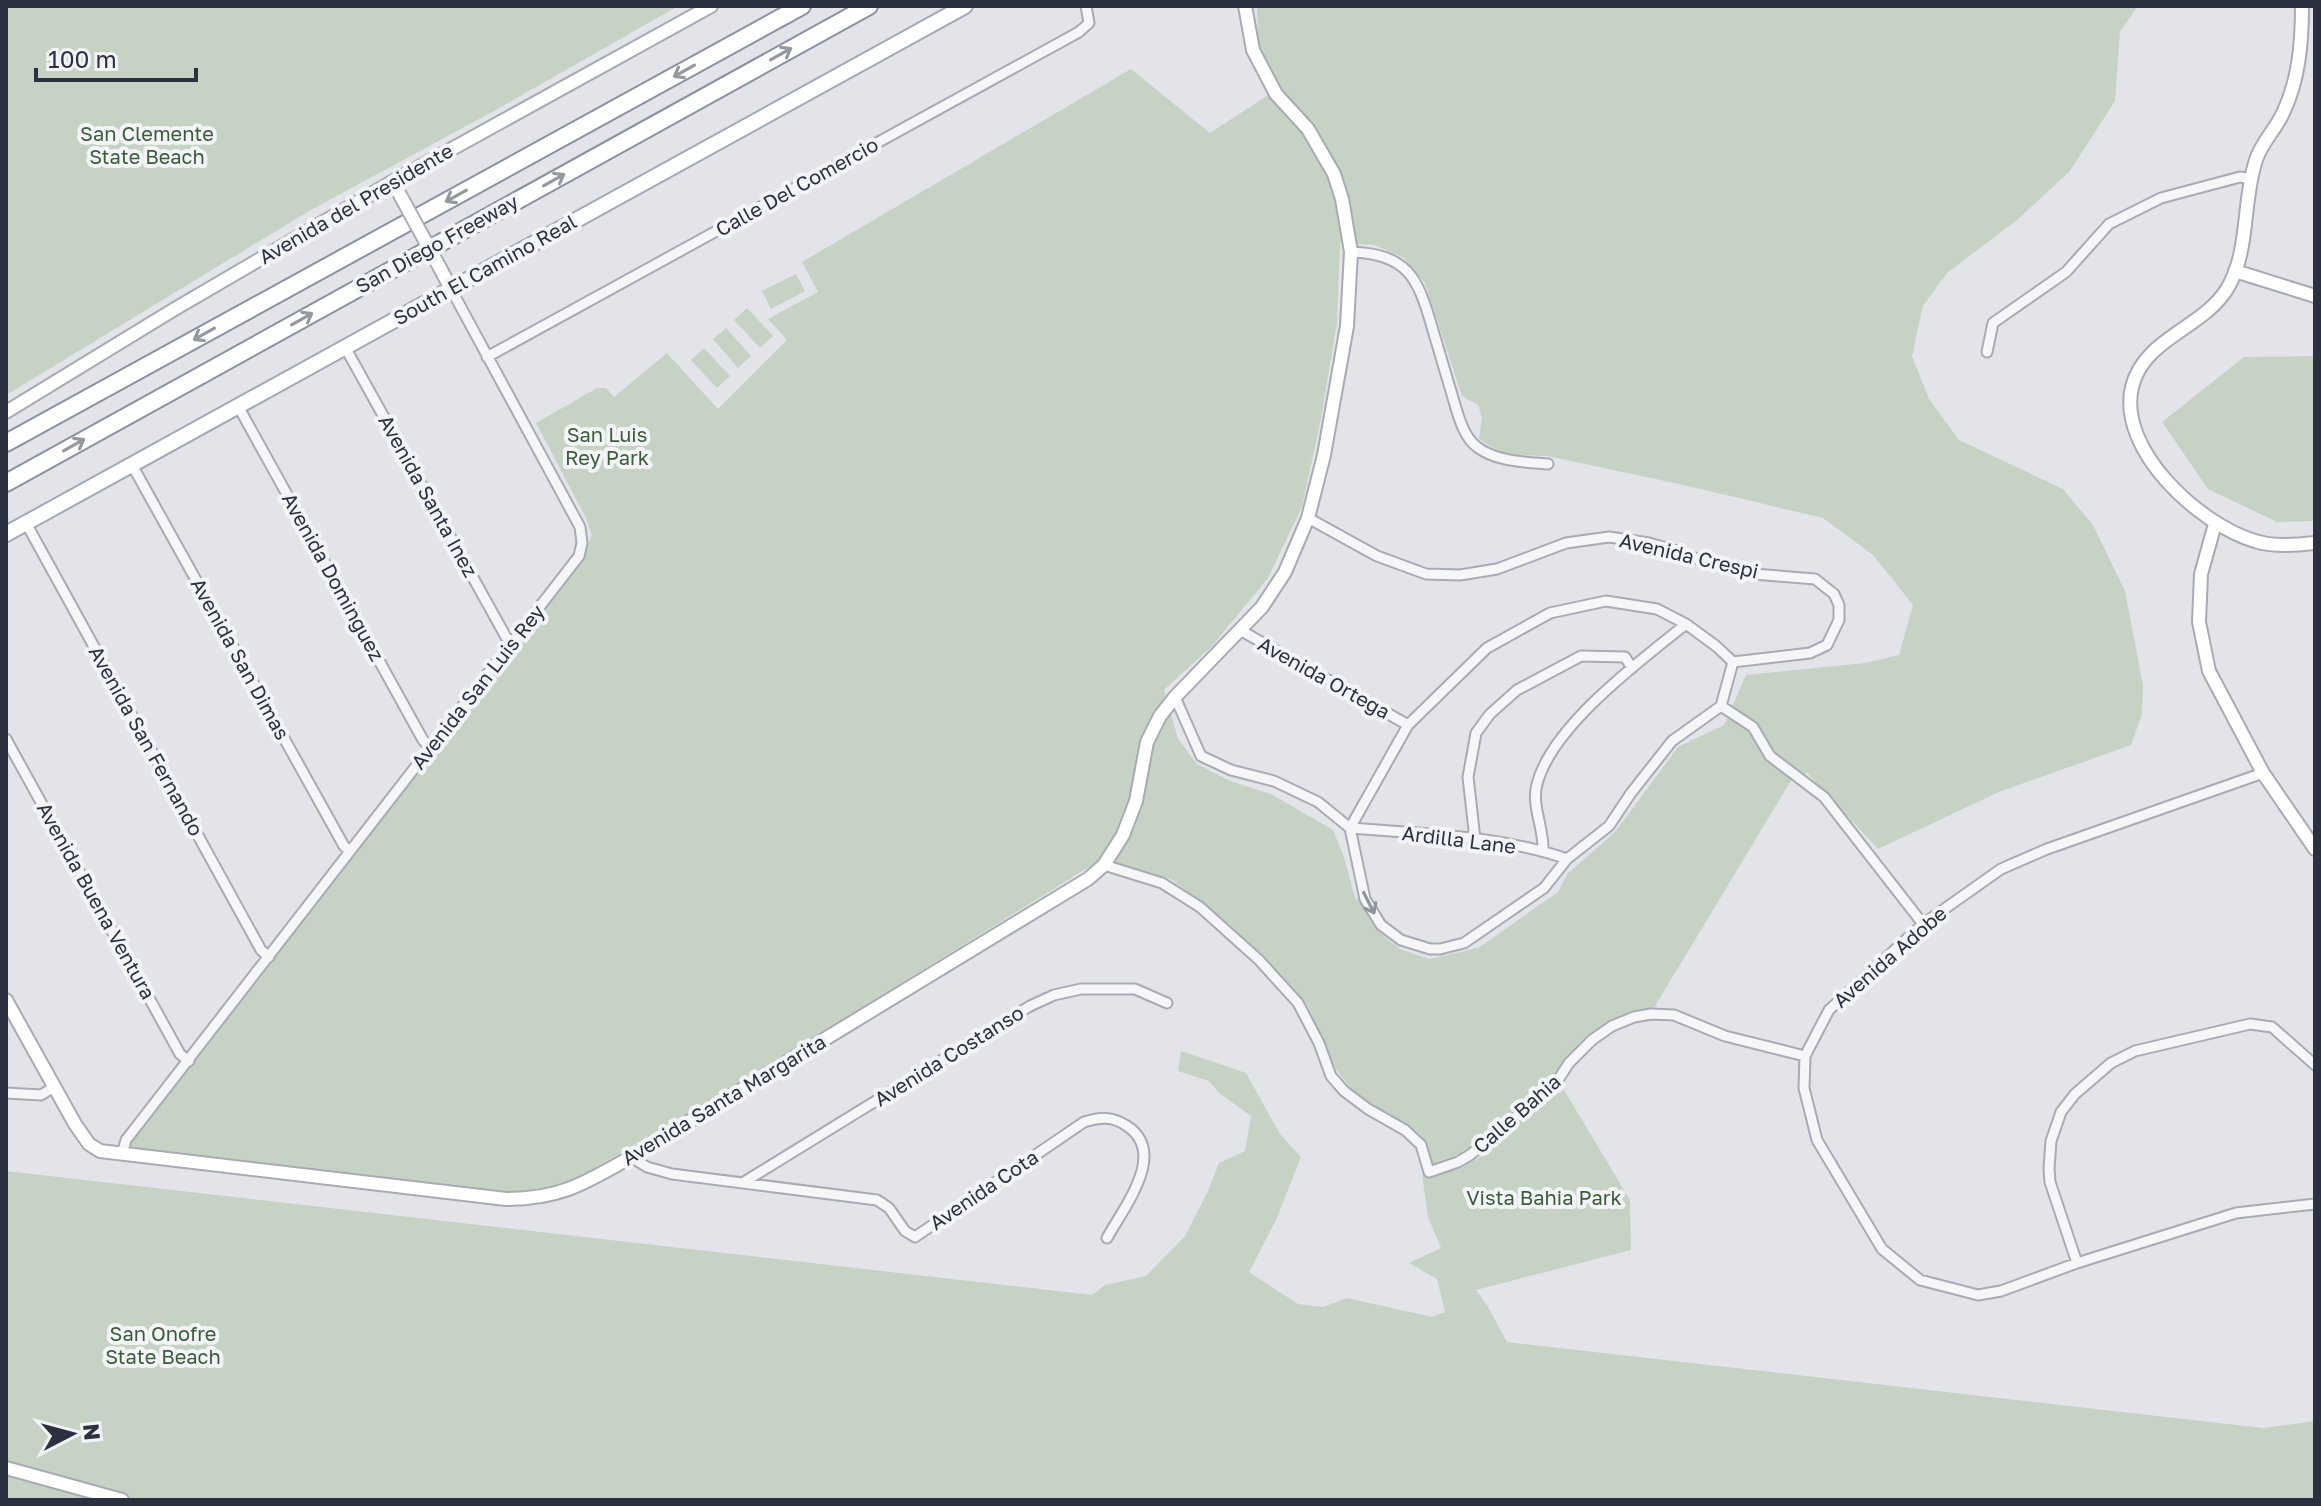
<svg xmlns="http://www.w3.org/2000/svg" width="2321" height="1506" viewBox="0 0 2321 1506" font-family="'Golos Text',sans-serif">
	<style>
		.green { fill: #c6d3c4; fill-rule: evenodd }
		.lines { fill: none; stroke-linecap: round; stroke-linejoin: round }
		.street-casing { stroke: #a8abb4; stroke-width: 13 }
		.secondary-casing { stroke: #a8abb4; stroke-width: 16 }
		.primary-casing { stroke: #a3a8b5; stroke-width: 18 }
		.highway-casing { stroke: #8b909f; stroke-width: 20 }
		.street { stroke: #f5f6f8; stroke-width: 9 }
		.secondary { stroke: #fff; stroke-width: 12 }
		.primary { stroke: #fff; stroke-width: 14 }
		.highway { stroke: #fff; stroke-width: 16 }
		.secondary-bridge-casing { stroke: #a8abb4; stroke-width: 16; stroke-linecap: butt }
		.secondary-bridge { stroke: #fff; stroke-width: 12 }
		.oneway { stroke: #9698a0 }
		.oneway2 { stroke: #90949c }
		.labels { text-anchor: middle; stroke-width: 8; stroke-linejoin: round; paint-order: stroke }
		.park-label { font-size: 20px; fill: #3c5b3a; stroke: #f2f4f7 }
		.street-label { font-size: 20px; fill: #2c3141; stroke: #f2f4f7 }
	</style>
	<rect width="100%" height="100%" fill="#e2e4ea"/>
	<path class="green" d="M6,6H678L494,111L309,211L8,394Z
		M1257,6H2138L2120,32L2115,101L2070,171L2017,220L1947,273L1923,306L1912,356L1929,399L1959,440L2063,489L2093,525L2125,591L2143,685L2142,714L2131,745L1999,792L1878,849L1807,773L1792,779L1652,1011L1619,1017L1580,1042L1553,1079L1487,1136L1463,1153L1432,1164L1423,1140L1353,1092L1336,1069L1307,1005L1228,923L1171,879L1097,862L748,1078L564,1186L540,1191L516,1193L127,1147L582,559L592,535L586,518L536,423L597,388H606L614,397L667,353L718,409L787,340L768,319L818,292L802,262L1131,69L1210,133L1279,88L1258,41ZM1340,243L1375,245L1404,258L1425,283L1462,396L1478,405L1482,417L1479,439L1505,455L1547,456L1679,484L1823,518L1873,555L1913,605L1899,655L1865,663L1746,675L1724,725L1678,747L1615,832L1567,874L1558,892L1478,948L1429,959L1400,949L1380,933L1369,919L1362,901L1355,898L1344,857L1333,830L1271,794L1230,781L1197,764L1178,739L1164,690L1212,646L1268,578L1302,507L1321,419L1337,323Z
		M796,274L805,291L771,309L762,291Z
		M747,308L773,336L760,348L734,320Z
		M726,328L751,356L738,368L713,339Z
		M704,348L730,376L717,388L691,360Z
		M2315,356V521L2277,522L2208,489L2162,422L2244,357Z
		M1181,1051L1246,1073L1280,1134L1301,1157L1276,1220L1249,1272L1298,1304L1323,1307L1347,1298L1432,1317L1445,1312L1437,1279L1409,1263L1441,1248L1428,1217L1422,1174L1456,1170L1484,1155L1541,1103L1564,1090L1630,1200L1631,1250L1476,1290L1488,1307L1507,1342L2263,1428L2315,1421V1500H6V1171L1092,1295L1105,1285L1146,1276L1185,1236L1208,1191L1219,1163L1245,1151L1251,1116L1219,1093L1209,1081L1178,1071Z"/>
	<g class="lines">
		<g class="street-casing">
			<path id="street" d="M1351,252C1408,254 1418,278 1432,327C1439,351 1446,375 1453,398C1458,415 1463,436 1477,447C1497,462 1525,462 1548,464
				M345,347L506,637L513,643
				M1987,352L1993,323L2066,272L2109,224L2161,198L2240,177L2252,179
				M487,357L1079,32L1089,23L1086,6
				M238,406L423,740L430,748
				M132,465L344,846L350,851
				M1308,518L1377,556L1426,574L1460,575L1497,569L1566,543L1609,537L1649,543L1677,551L1710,564L1754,574L1815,579L1834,594L1839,605V620L1827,645L1810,653L1733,662
				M26,523L261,950L269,957
				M1240,630L1408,725
				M1175,697L1201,756L1231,770L1274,781L1318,802L1350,828L1365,899L1381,925L1401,940L1430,949H1440L1464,943L1544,888L1567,859L1609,826L1631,793L1672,741L1721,706
				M1721,706L1753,727L1770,756L1824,797L1923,924
				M6,739L180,1054L189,1061
				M2263,773L2047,849L2001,869L1923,924L1829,1010L1805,1056L1804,1088L1817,1140L1882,1249L1920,1280L1978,1295L2001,1291L2077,1263L2236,1213L2315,1204
				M1350,828L1408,725L1487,648L1550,613L1606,601L1657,609L1686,624L1716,646L1733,662L1721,706
				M1350,828C1422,834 1499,835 1567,859
				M1475,839L1468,777L1476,733L1490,714L1517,690L1581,656L1625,657L1632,668
				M1543,850C1544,828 1531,805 1537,784C1552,726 1640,661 1686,624
				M1104,865L1162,883L1200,907L1259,960L1298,1003L1319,1043L1331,1076L1344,1091L1368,1109L1405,1130L1421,1145L1429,1172L1458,1162L1470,1155L1554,1086L1569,1063L1592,1040L1612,1026L1634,1017L1651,1014L1674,1015L1725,1036L1805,1056
				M6,1093L41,1095L54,1087
				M122,1154L126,1140L579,556L582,543L580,527L451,289
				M631,1157L647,1167L672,1174L877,1200L889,1208L905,1231L915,1237L1084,1122C1101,1117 1112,1116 1127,1126C1168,1153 1124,1207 1107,1238
				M744,1182L1030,1006L1054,995L1081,989H1135L1167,1003
				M2077,1263L2050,1182L2049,1169L2051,1141L2061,1112L2075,1094L2111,1063L2135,1051L2250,1024L2272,1027L2315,1065"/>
		</g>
		<g class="secondary-casing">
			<path id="secondary" d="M2302,6C2302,42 2299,80 2283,113C2276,129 2261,143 2256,160C2242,201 2250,251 2227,289C2202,329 2144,338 2132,387C2117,450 2200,525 2255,541C2273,547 2296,545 2315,543
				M440,268L451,289
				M2235,271L2315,296
				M6,412L173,310L392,182L711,6
				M2215,524L2201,574L2199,622L2209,671L2263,773L2315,849
				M6,1000L75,1124L89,1144L100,1151L506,1199C561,1199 585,1183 631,1157L1088,879L1104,865L1123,835L1136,801L1147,742L1160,716L1175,697L1262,607L1285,572L1308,518L1324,455L1347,326L1351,252L1342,199L1334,174L1308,129L1276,94L1253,50L1245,6
				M6,1468L122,1500"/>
		</g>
		<g class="primary-casing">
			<path id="primary" d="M6,534L965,6"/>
		</g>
		<g class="highway-casing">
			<path id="highway" d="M6,443L802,6
				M6,483L869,6"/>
		</g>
		<use href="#street" class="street"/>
		<use href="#secondary" class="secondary"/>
		<use href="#primary" class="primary"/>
		<use href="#highway" class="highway"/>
		<g class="secondary-bridge-casing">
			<path id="secondary-bridge" d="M399,193L440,268"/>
		</g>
		<use href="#secondary-bridge" class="secondary-bridge"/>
	</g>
	<defs><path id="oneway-shaft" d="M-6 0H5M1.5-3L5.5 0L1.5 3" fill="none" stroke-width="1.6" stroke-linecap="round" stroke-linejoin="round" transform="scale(2)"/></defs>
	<g class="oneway">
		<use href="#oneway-shaft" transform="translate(781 54) rotate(-29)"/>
		<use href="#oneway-shaft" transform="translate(684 71) rotate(151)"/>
		<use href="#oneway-shaft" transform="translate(554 180) rotate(-29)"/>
		<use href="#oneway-shaft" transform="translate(456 196) rotate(151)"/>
		<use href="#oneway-shaft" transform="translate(302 319) rotate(-29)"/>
		<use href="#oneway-shaft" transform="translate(204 334) rotate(151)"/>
		<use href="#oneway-shaft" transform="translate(74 445) rotate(-29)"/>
	</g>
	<use class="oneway2" href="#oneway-shaft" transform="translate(1369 903) rotate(63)"/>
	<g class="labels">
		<g class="park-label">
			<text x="147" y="141">San Clemente<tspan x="147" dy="23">State Beach</tspan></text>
			<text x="607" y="442">San Luis<tspan x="607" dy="23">Rey Park</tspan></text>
			<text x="1544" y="1205">Vista Bahia Park</text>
			<text x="163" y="1341">San Onofre<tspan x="163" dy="23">State Beach</tspan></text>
		</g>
		<g class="street-label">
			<text transform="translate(797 187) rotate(-29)" y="7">Calle Del Comercio</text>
			<text transform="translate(356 204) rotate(-30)" y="7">Avenida del Presidente</text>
			<text transform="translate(437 244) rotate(-29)" y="7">San Diego Freeway</text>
			<text transform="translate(485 270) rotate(-29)" y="7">South El Camino Real</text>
			<text transform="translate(428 496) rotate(61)" y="7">Avenida Santa Inez</text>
			<text transform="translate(1689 556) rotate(13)" y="7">Avenida Crespi</text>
			<text transform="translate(333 577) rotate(61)" y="7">Avenida Dominguez</text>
			<text transform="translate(240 659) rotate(61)" y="7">Avenida San Dimas</text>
			<text transform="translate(1324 678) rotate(29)" y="7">Avenida Ortega</text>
			<text transform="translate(478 687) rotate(-52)" y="7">Avenida San Luis Rey</text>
			<text transform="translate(146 741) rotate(61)" y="7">Avenida San Fernando</text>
			<text transform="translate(1459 840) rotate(7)" y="7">Ardilla Lane</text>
			<text transform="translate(96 901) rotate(61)" y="7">Avenida Buena Ventura</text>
			<text transform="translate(1890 957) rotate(-41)" y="7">Avenida Adobe</text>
			<text transform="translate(949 1056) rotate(-32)" y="7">Avenida Costanso</text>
			<text transform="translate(724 1100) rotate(-31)" y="7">Avenida Santa Margarita</text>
			<text transform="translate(1517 1114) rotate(-41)" y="7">Calle Bahia</text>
			<text transform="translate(984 1190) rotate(-34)" y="7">Avenida Cota</text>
		</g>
	</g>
	<rect width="2321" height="1506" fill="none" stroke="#2c3141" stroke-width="16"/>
	<g transform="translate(72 1434) rotate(84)" stroke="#f2f4f7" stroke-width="6" paint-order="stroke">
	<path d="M0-6L14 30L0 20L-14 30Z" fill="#2c3141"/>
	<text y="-12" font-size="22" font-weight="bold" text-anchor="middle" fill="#2c3141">N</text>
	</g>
	<path d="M36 68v12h160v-12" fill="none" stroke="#2c3141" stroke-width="4"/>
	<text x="48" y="68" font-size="24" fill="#2c3141" stroke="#f2f4f7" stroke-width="6" paint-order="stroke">100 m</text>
</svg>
